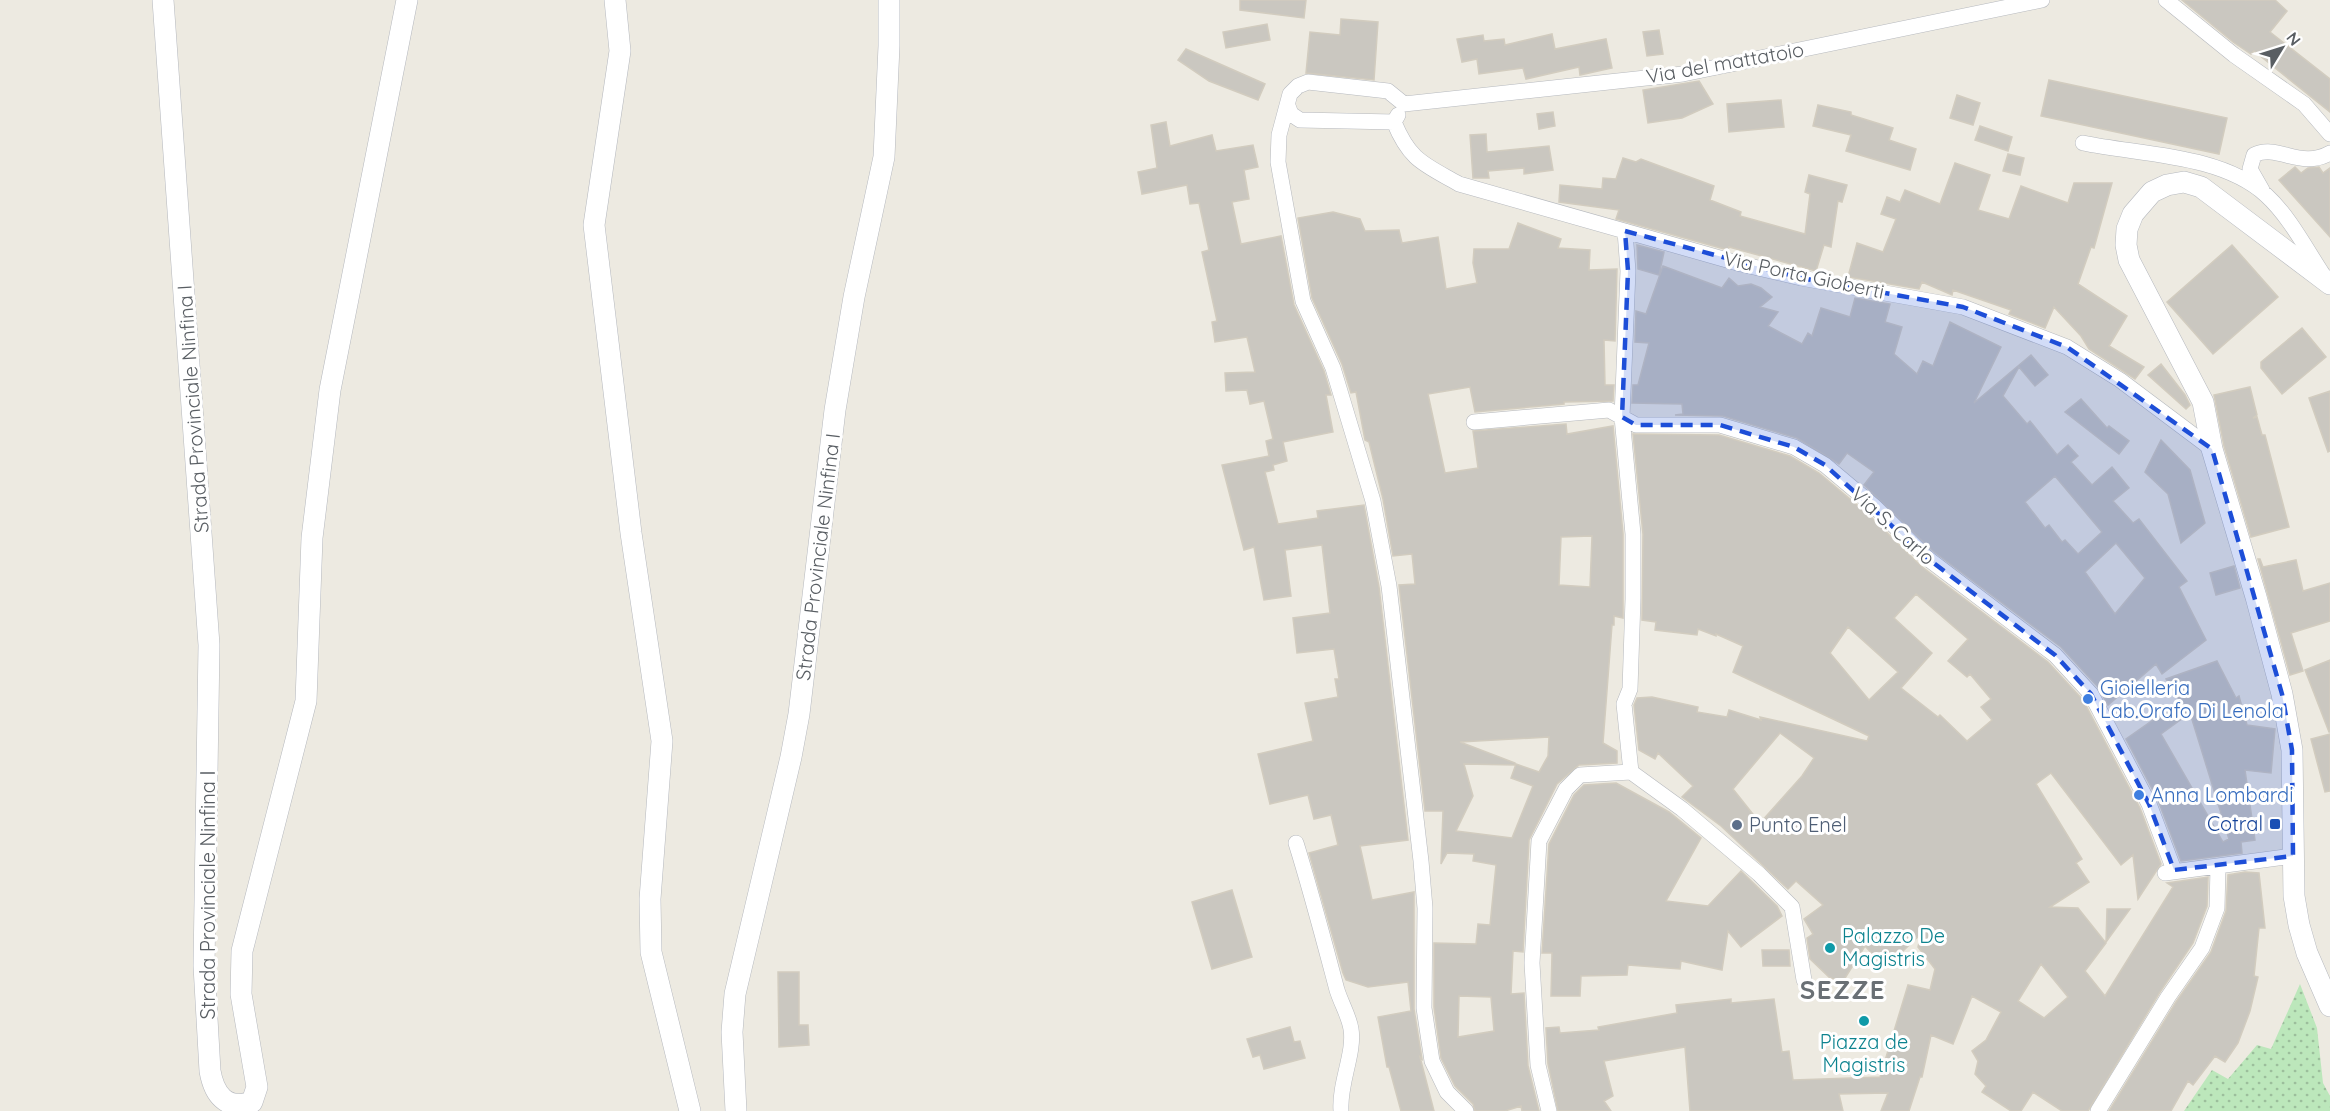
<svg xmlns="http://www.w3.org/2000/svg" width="2330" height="1111" viewBox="0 0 2330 1111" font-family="Quicksand,sans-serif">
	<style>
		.park { fill: url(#park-dots) }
		.building { fill: #cac7c0; stroke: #d2ccbf; stroke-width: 1.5; fill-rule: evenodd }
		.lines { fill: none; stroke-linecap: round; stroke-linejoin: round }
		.street-casing { stroke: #b6b9be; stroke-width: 16 }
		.secondary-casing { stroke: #b5b8be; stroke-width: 22 }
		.street { stroke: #fff; stroke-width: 15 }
		.secondary { stroke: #fff; stroke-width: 21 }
		.marked { fill: #1d4ed8; fill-opacity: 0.2; stroke: #1d4ed8; stroke-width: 4.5; stroke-dasharray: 12 8; stroke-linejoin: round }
		.shop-dot { fill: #3f7fe0; stroke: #fff; stroke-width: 2 }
		.transit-dot { fill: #1a4fb4; stroke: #fff; stroke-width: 2 }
		.service-dot { fill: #5c6f8a; stroke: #fff; stroke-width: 2 }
		.culture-dot { fill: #0f9aa8; stroke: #fff; stroke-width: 2 }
		.labels { text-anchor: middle; stroke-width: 6; stroke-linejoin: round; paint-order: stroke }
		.street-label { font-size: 20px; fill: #595e63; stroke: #fff }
		.shop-label { font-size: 20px; fill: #366cbe; stroke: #fff; text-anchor: start }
		.transit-label { font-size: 20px; fill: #164399; stroke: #fff; text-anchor: end }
		.service-label { font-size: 20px; fill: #4e5e75; stroke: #fff; text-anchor: start }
		.culture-label { font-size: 20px; fill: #0d838f; stroke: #fff; text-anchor: start }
		.district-label { font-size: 26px; font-weight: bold; letter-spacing: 1.5px; fill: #6a7075; stroke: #fff }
	</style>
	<defs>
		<pattern id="park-dots" width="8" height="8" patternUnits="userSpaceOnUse" patternTransform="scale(1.5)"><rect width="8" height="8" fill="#bce7bb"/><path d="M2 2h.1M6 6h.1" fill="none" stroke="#9cbe9c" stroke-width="1.8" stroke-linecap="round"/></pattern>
	</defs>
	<rect width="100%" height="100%" fill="#edeae1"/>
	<path class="park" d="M2300,984L2317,1028L2323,1083L2330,1096V1111H2184L2212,1070L2228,1079L2257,1045L2271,1049Z"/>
	<path class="building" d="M1240,0H1306L1304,18L1240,10Z
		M2182,0H2275L2287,11L2270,32L2330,79V112L2254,51L2251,54L2233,42Z
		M1341,19L1378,22L1374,80L1306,73L1310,32L1340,35Z
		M1267,24L1270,40L1226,48L1223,32Z
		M1659,30L1663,54L1647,56L1643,32Z
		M1552,34L1555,49L1606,39L1612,68L1580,75L1579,67L1526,79L1523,68L1479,74L1477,59L1462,62L1457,39L1483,35L1484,41L1504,39L1505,45Z
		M1186,49L1265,84L1258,100L1209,81L1178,60Z
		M2049,80L2227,118L2219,154L2041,116Z
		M1699,81L1713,104L1682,118L1648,123L1643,90Z
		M1957,95L1980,103L1973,125L1950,118Z
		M1781,100L1784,127L1729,132L1727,104Z
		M1818,105L1851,112V115L1893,128L1889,140L1916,149L1910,170L1846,151L1851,135L1813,126Z
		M1553,112L1555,126L1539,129L1537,114Z
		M1166,122L1170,146L1212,135L1216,151L1253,145L1258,167L1244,170L1249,199L1232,202L1241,244L1281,236L1294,305L1324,371L1331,395H1326L1333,432L1283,442L1287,461L1273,465L1274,470L1265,472L1278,524L1318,518L1317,511L1364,505L1379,587L1408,840L1360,846L1372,900L1414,892V1009L1422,1059L1420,1057L1434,1111H1401L1389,1067H1387L1378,1017L1411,1011L1408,982L1368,987L1346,980L1343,973L1309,853L1338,845L1331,815L1314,819L1308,795L1270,804L1258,754L1313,741L1305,703L1338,697L1335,679H1339L1334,649L1297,653L1293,618L1330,613L1322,545L1285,550L1291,596L1264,600L1254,547L1244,550L1222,465L1269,456L1266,441L1273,439L1264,401L1250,404L1247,390L1226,391L1225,373L1255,372L1247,337L1215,342L1212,322L1217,321L1202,252L1209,250L1199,203L1190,204L1187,185L1142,194L1138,172L1157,168L1151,125Z
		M1980,126L2012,137L2008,151L1975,140Z
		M1486,134L1487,152L1549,146L1553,170L1524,174V168L1488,171L1489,178H1473L1470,135Z
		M2008,154L2024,158L2020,175L2003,171Z
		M1623,158L1636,162L1641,159L1714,186L1710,200L1741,212L1740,216L1805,234L1810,194L1805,192L1809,175L1847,185L1842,202L1838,201L1831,247L1824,245L1816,271L1729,247L1728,250L1616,219L1619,210L1559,202L1560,185L1602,189L1603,178L1616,179Z
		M1955,163L1990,175L1978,210L2009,219L2021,186L2068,203L2074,183H2112L2094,248L2091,247L2078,284L2127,316L2109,346L2144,367L2135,379L2089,349L2081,336L2054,307L2045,328L2009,314L2011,310L1953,290L1952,295L1922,282L1919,289L1848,277L1857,243L1883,252L1896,219L1881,214L1887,197L1900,202L1905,190L1940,204Z
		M2295,167L2301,173L2308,168L2319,167L2323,173L2330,168V237L2279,180Z
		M1333,212L1360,219L1365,231L1399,230L1402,243L1438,237L1446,289L1477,283L1473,263L1474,249H1509L1518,223L1561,239L1558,248L1590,250L1589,270L1617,269L1615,341L1604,340L1605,385H1614L1613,401L1564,402V404L1475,412L1470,387L1428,394L1445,473L1478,468L1473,431L1566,424L1567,434L1613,426L1623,534V618L1614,616V625H1612L1603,743L1617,751V763L1579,765L1557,784L1529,840L1523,952L1513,951L1511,994L1524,993L1528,1066L1539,1111H1522L1521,1106L1505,1111H1475L1473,1104L1455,1086L1441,1058L1434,1007V943L1476,944L1478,924L1490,925L1496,865L1473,861L1474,854L1447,853L1441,864L1443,811H1425L1399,585L1415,584L1412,554L1393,556L1383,499L1369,442L1365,440L1356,392L1351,393L1342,364L1312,298L1298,218ZM1592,536L1590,587L1559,585L1561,537ZM1549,737L1548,756L1539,772L1516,764L1511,778L1533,786L1512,838L1456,831L1473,796L1464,764L1515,765V763L1460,742ZM1459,996L1491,997L1494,1031L1458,1037Z
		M1637,245L1664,252L1659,275L1638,269Z
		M2232,245L2278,297L2213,354L2167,302Z
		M1663,266L1722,288L1729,278L1738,286L1751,284L1761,288L1772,297L1760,307L1778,312L1768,326L1802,344L1808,333L1812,336L1821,308L1850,317L1855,298L1890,304L1885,322L1902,327L1894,354L1917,374L1923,361L1933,366L1950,322L2001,347L1974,403L2031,355L2048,375L2035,386L2019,367L2003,396L2027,424L2030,421L2057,455L2068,445L2078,456L2071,462L2092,485L2112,467L2129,488L2113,501L2133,523L2139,519L2187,581L2179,587L2206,640L2162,674L2156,664L2108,705L2098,687L2061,647L1933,551L1864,485L1874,472L1847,453L1839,464L1797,438L1723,416L1675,415L1683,414L1682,404L1632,403L1633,385H1638L1649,343L1635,342L1636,311L1646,314ZM2055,476L2102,532L2078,554L2065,540L2062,542L2049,525L2045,528L2025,502ZM2116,543L2145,578L2115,614L2085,572Z
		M2302,328L2326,357L2282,394L2261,368V362Z
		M2161,364L2185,395L2190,405L2186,409L2148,375Z
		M2250,387L2257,415L2253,418L2257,417L2262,435H2265L2289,527L2251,537L2224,446L2214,395Z
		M2330,391V451L2328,452L2309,398Z
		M2081,399L2107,428L2109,426L2129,441L2119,454L2065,412Z
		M1633,434L1719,435L1790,456L1819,473L1868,514L1921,566L2048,662L2083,700L2140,808L2161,864L2138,899L2133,855L2121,865L2051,773L2036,784L2082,859L2076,863L2089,882L2050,907L2078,908L2106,943L2085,971L2105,996L2173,887L2167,883L2208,877L2207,906L2193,943L2160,992L2088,1111H2062L2033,1092L2021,1111H2011L1982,1092L1986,1086L1975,1074L1978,1061L1972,1051L1986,1040L2001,1012L1972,996L1953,1044L1931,1035L1922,1077H1920L1909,1111H1881L1888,1093L1839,1094L1843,1111H1690L1685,1047L1604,1061L1613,1096L1604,1101L1611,1111H1558L1548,1064L1546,1028L1559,1027L1560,1033L1599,1030L1598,1027L1677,1013L1676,1005L1731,999V1003L1774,999L1782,1052L1789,1051L1793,1080L1880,1077L1908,985L1930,990L1935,969L1918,947L1921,934L1885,968L1865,946L1842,983L1829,977L1810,959L1807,938L1813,934L1804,919L1823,905L1796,881L1788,889L1721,826L1682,797L1693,786L1658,753L1655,759L1639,750L1634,705L1637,698L1652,697L1698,707L1697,712L1727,717L1729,710L1761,720L1760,717L1867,741L1869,736L1733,672L1743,646L1716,634V636L1698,629L1697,635L1655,630L1656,622L1642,620L1643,534ZM1916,594L1968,639L1948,661L1967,677L1970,674L1991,699L1981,707L1992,720L1967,741L1940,715L1938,717L1901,688L1932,653L1894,618ZM1848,627L1898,672L1869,700L1830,653ZM1780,733L1814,758L1802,776L1760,823L1733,789ZM2041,964L2068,997L2044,1018L2018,1001Z
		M2161,440L2190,470L2205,523L2181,543L2168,494L2145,472Z
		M2258,559H2260L2263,567L2296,560L2303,591L2330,583V621L2291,633L2303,671L2290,675Z
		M2234,566L2240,588L2216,595L2210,573Z
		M2330,660V732H2329L2305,670Z
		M2217,661L2236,698L2239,696L2247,725L2275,729L2271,773L2245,770L2255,840L2241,842L2242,853L2181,861L2158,800L2126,739L2180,701L2166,679ZM2190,713L2229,839L2223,842L2161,734Z
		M2330,734V791L2325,792L2311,739Z
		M1616,783L1669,812L1701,838L1666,901L1708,906L1741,871L1777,906L1782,916L1741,947L1728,931L1722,970L1681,961L1680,969L1628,965L1627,975L1581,976L1580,996H1551L1552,953H1542L1549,844L1574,795L1584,785Z
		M2245,872L2259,873L2265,928H2259L2254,976L2258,977L2250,1011L2238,1043L2225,1062L2215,1056L2193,1085L2188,1081L2171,1111H2109L2176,1002L2211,952L2226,911L2228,875Z
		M1232,890L1252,957L1212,969L1192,902Z
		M2107,909H2130L2106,942Z
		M1762,950H1789L1790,966H1763Z
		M778,972H799V1025H808L809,1045L779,1047Z
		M1290,1027L1294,1042L1300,1041L1305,1058L1264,1069L1260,1055L1253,1057L1247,1039Z"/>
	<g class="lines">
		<g class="street-casing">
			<path id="street" d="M2166,0L2234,55L2304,104L2330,134
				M1404,104L1388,91L1308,82L1298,86L1290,94L1279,135L1278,162L1303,301L1333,368L1373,501L1389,586L1421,861L1425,908L1424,1008L1432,1061L1447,1092L1466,1111
				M1404,104L1683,74L2042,0
				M1288,106L1291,114L1300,120L1394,122L1398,115
				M1394,122C1410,161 1424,164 1459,184L1741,264L1801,278L1963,307L2067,347L2120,380L2212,449
				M2083,143C2140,155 2221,154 2266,195C2289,216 2305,247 2322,273
				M2262,190L2250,169L2254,155C2278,143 2300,170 2330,153
				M1625,231L1628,271L1622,417L1633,534V599L1630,689L1624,704L1631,772
				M1474,422L1609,410L1636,425H1720L1794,447L1825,465L1875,507L1927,558L2055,655L2091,694L2149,804L2174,870
				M1296,843C1311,891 1324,941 1337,990C1341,1003 1349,1016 1351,1029C1355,1053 1339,1083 1341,1111
				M2165,873L2293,856
				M1549,1111L1538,1065L1532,963L1539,841L1566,789L1580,775L1631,772L1682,809L1759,874L1792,907L1804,980
				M2098,1111L2168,997L2202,948L2217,908L2218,867"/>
		</g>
		<g class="secondary-casing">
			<path id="secondary" d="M163,0L209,645L204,966L210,1071C214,1094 226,1111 252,1102L257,1087L241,994L242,951L306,701L312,538L330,390L407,0
				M615,0L620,51L594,225L631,533L662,741L650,899L651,952L690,1111
				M2330,284L2201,187L2184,182L2167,185L2152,192L2133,214L2127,229L2126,245L2129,260L2203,402L2212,449L2256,597L2282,694L2292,750L2294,896L2299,925L2307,953L2330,1006
				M736,1111L732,1032L735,994L791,757L799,714L835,410L854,297L884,157L889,46V0"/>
		</g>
		<use href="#street" class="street"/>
		<use href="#secondary" class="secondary"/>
	</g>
	<path class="marked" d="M1625,231L1801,278L1963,307L2067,347L2212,449L2282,694L2292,750L2293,856L2174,870L2149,804L2091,694L2055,655L1927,558L1825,465L1794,447L1720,425H1636L1622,417L1628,271Z"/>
	<g class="shop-dot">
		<circle cx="2088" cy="699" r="6"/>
		<circle cx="2139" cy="795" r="6"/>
	</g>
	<rect class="transit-dot" x="2269" y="818" width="12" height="12" rx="3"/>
	<circle class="service-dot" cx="1737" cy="825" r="6"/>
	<g class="culture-dot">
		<circle cx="1830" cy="948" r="6"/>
		<circle cx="1864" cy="1021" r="6"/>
	</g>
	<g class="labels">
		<g class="street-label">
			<text transform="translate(1725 63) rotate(-10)" y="7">Via del mattatoio</text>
			<text transform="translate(1804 275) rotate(12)" y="7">Via Porta Gioberti</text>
			<text transform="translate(193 409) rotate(-94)" y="7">Strada Provinciale Ninfina I</text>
			<text transform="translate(1893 526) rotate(42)" y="7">Via S. Carlo</text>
			<text transform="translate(818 557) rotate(-83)" y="7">Strada Provinciale Ninfina I</text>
			<text transform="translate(208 895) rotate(-90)" y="7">Strada Provinciale Ninfina I</text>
		</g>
		<g class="shop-label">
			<text x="2100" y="695">Gioielleria<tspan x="2100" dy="23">Lab.Orafo Di Lenola</tspan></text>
			<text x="2151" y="802">Anna Lombardi</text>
		</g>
		<g class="transit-label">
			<text x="2263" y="831">Cotral</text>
		</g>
		<g class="service-label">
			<text x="1749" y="832">Punto Enel</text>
		</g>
		<g class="culture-label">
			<text x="1842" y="943">Palazzo De<tspan x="1842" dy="23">Magistris</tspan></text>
			<text x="1864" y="1049" text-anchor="middle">Piazza de<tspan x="1864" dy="23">Magistris</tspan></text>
		</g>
		<g class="district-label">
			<text x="1843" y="999">SEZZE</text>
		</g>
	</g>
	<g transform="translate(2282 48) rotate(52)" stroke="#ffffff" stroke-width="4.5" paint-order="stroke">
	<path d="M0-4.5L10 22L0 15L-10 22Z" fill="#595e63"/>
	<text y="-9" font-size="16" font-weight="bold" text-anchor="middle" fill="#595e63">N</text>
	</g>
</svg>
